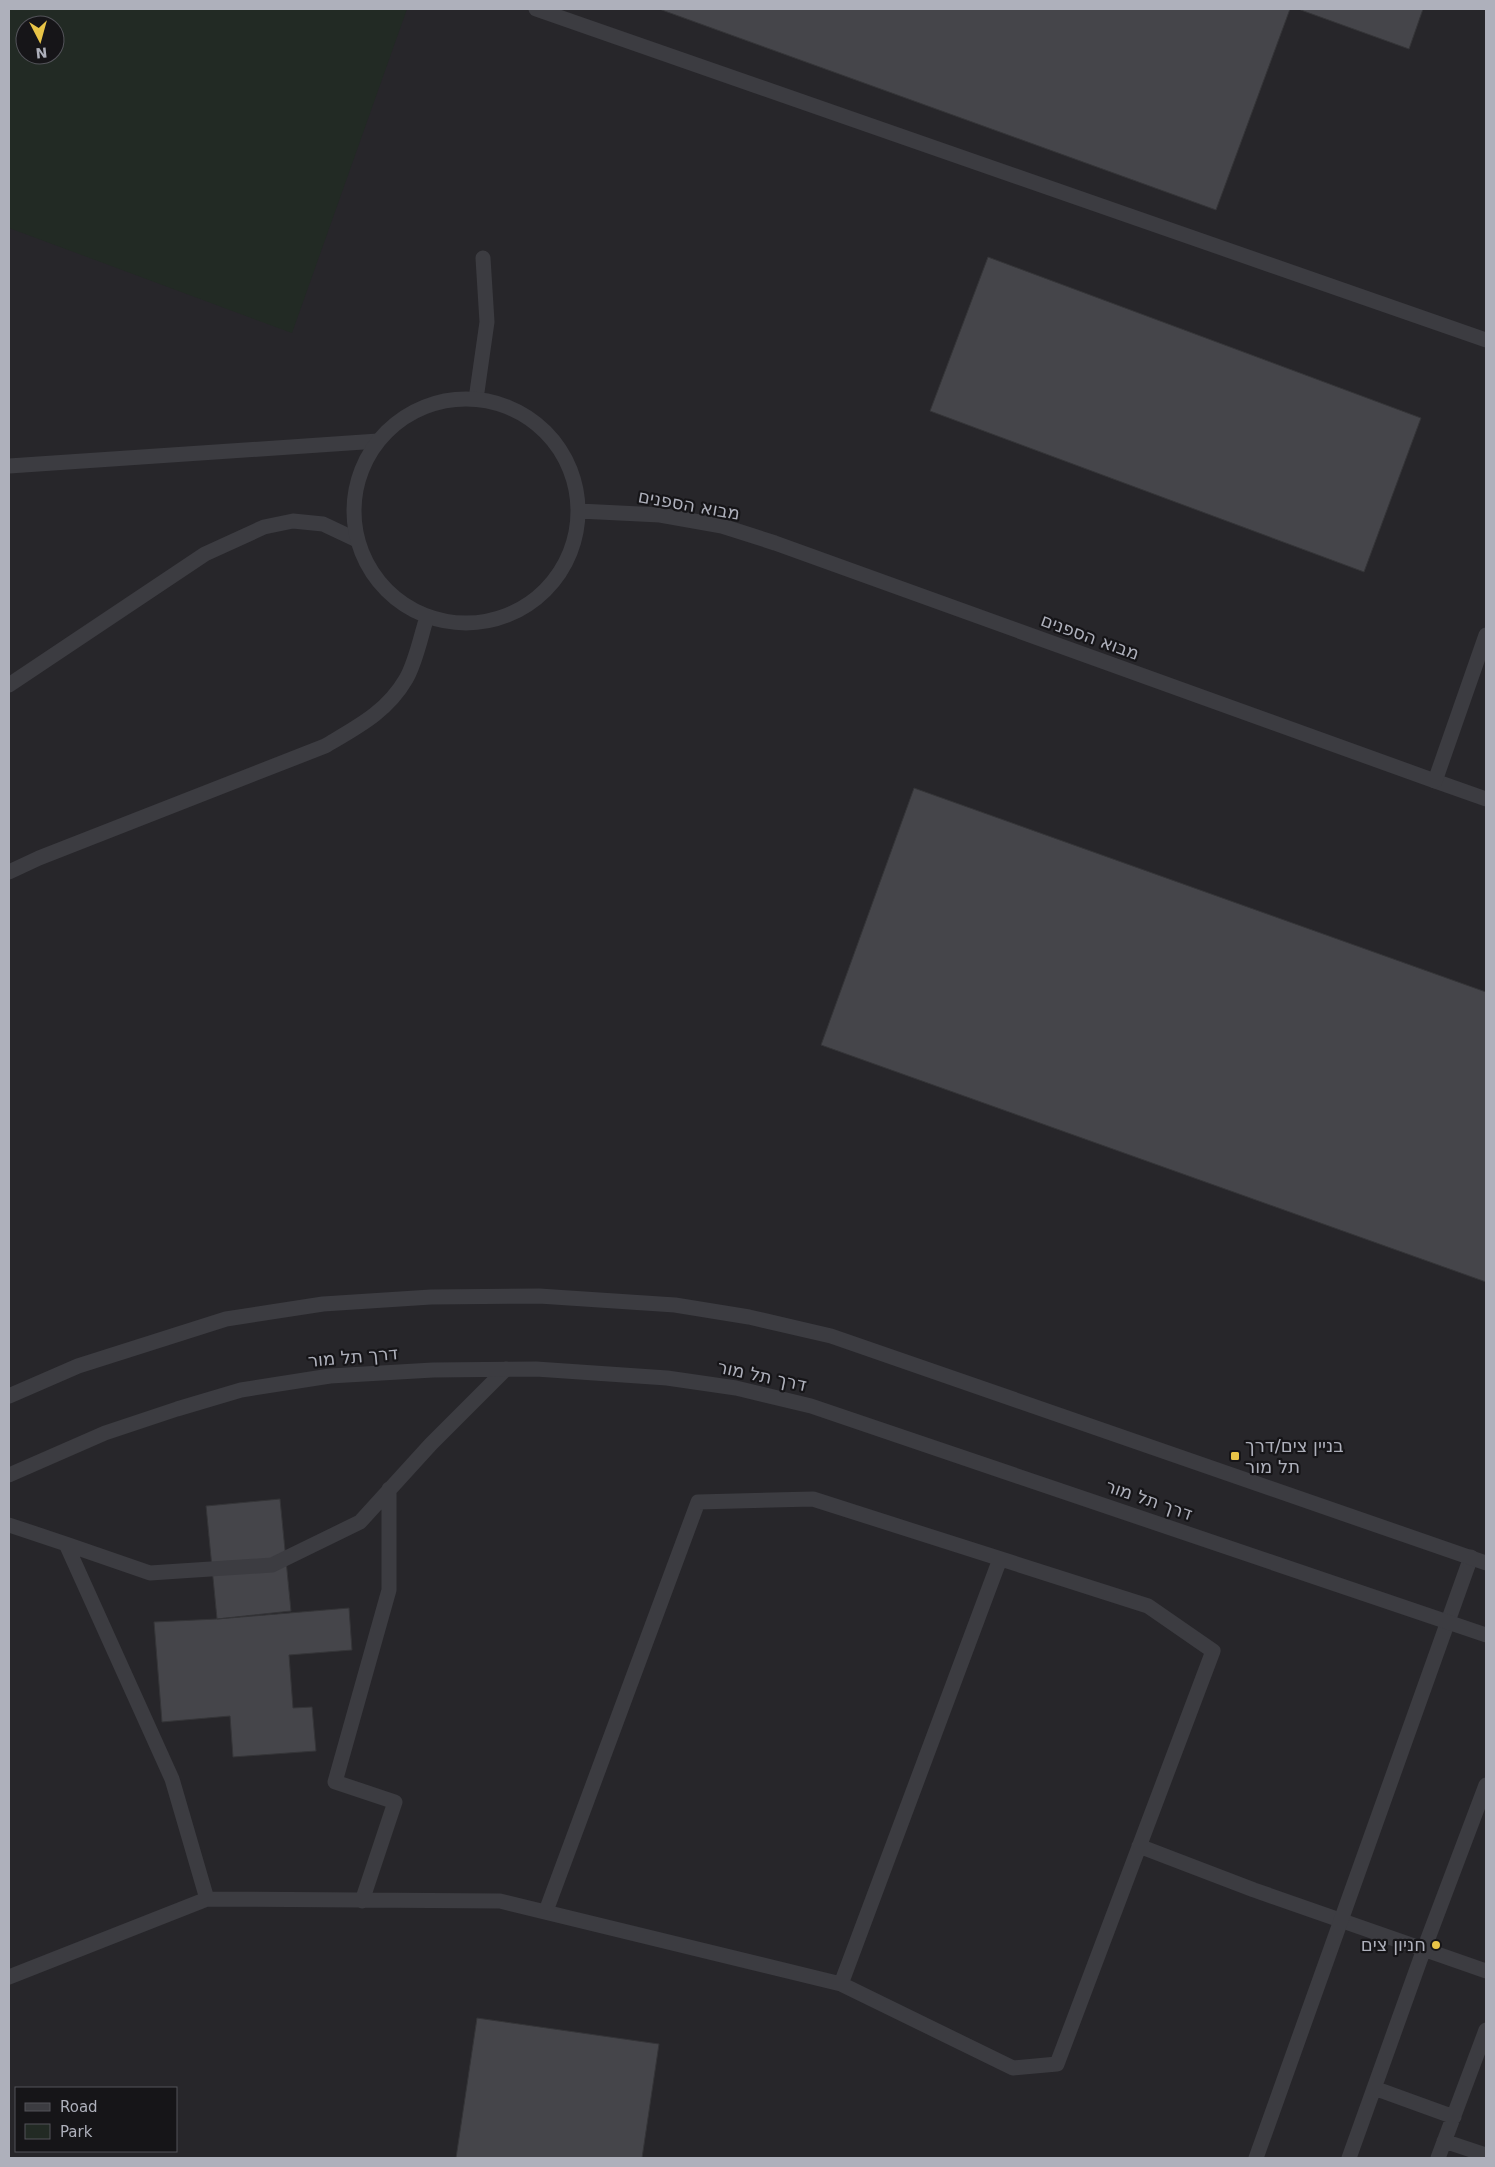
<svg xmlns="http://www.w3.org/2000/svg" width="1495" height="2167" viewBox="0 0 1495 2167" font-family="'DejaVu Sans','Noto Sans Hebrew',sans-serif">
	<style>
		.built { fill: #27262a; fill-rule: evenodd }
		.green { fill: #222a24; fill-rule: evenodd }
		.building { fill: #45454a; stroke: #353538 }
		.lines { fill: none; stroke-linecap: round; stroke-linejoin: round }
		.service { stroke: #3c3c41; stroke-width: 15 }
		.minor { stroke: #3c3c41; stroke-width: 15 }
		.tertiary { stroke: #3c3c41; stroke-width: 15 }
		.poi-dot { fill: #e8c447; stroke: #161518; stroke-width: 2 }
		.labels { text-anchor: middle; stroke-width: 4.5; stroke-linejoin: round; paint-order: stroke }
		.street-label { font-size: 18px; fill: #aeb0bb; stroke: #161518 }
		.poi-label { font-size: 18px; fill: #aeb0bb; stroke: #161518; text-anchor: start }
	</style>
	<rect width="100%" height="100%" fill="#1b1a1d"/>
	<path class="built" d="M9,9H1486V2158H9ZM25,25H55V55H25ZM16,2088H176V2151H16Z"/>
	<path class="green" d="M9,9H407L292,333L9,228ZM25,25H55V55H25Z"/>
	<path class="building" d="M659,9H1290L1216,210Z
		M1298,9H1423L1409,49Z
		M988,257L1421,418L1364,572L930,411Z
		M914,788L1486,992V1282L821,1045Z
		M280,1499L291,1611L217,1619L206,1506Z
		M349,1608L352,1650L289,1655L293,1708L312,1707L316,1751L233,1757L230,1716L162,1722L154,1622L217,1619Z
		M477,2018L659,2044L642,2158H456Z"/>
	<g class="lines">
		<path class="service" d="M536,9L1486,340
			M476,399L487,322L483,258
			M9,466L378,441
			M9,685L205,554L264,527L293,521L323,524L357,540
			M1435,781L1486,799
			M9,1525L66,1544L172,1779L207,1899
			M66,1544L150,1573L272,1565L360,1522L431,1444L506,1369
			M1139,1846L1254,1890L1486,1971
			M362,1901L395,1802L335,1782L389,1590V1489
			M546,1911L698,1502L813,1499L1148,1606L1213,1651L1057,2064L1013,2068L841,1984L1000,1559
			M9,1977L207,1899L500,1901L841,1984
			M1374,2088L1454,2117
			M1444,2141L1486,2155
			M1349,2158L1424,1949L1486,1785
			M1438,2158L1486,2030"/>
		<path class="minor" d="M354 511a112 112 0 1 1 224 0a112 112 0 1 1-224 0Z
			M579,511L660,515L722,526L775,543L1435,781L1486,635
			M9,872L39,858L325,746C357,727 387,712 406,679C416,662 421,635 427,617
			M1256,2158L1471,1557"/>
		<path class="tertiary" d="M9,1396L78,1366L226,1319L323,1304L431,1297L539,1296L675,1305L749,1317L831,1336L1486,1563
			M9,1475L105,1433L177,1409L241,1390L330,1376L433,1370L536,1369L667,1378L736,1388L811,1406L1486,1635"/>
	</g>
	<g class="poi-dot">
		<rect x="1230" y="1451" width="10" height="10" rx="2.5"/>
		<circle cx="1436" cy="1945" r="5"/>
	</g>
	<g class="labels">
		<g class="street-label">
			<text transform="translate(689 505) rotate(10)" y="6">מבוא הספנים</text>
			<text transform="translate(1090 637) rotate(20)" y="6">מבוא הספנים</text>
			<text transform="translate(353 1357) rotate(-5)" y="6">דרך תל מור</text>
			<text transform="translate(762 1376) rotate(12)" y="6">דרך תל מור</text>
			<text transform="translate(1149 1500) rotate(19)" y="6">דרך תל מור</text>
		</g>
		<g class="poi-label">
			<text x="1245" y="1452">בניין צים/דרך<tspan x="1245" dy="21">תל מור</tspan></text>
			<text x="1426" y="1951" text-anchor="end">חניון צים</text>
		</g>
	</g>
	<rect width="1495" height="2167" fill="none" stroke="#aeb0bb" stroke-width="20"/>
	<rect x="15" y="2087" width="162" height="65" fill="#161518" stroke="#535359"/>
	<rect x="25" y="2103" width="25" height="8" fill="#3c3c41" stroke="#535359"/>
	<text x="60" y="2112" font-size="15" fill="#aeb0bb">Road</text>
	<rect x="25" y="2124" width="25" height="15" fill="#222a24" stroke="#535359"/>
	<text x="60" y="2137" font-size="15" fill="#aeb0bb">Park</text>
	<g transform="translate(40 40) rotate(174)"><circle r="24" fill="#161518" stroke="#535359"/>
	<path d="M0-4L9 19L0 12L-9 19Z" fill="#e8c447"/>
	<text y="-8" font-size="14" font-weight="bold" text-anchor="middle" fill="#aeb0bb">N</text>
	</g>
</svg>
